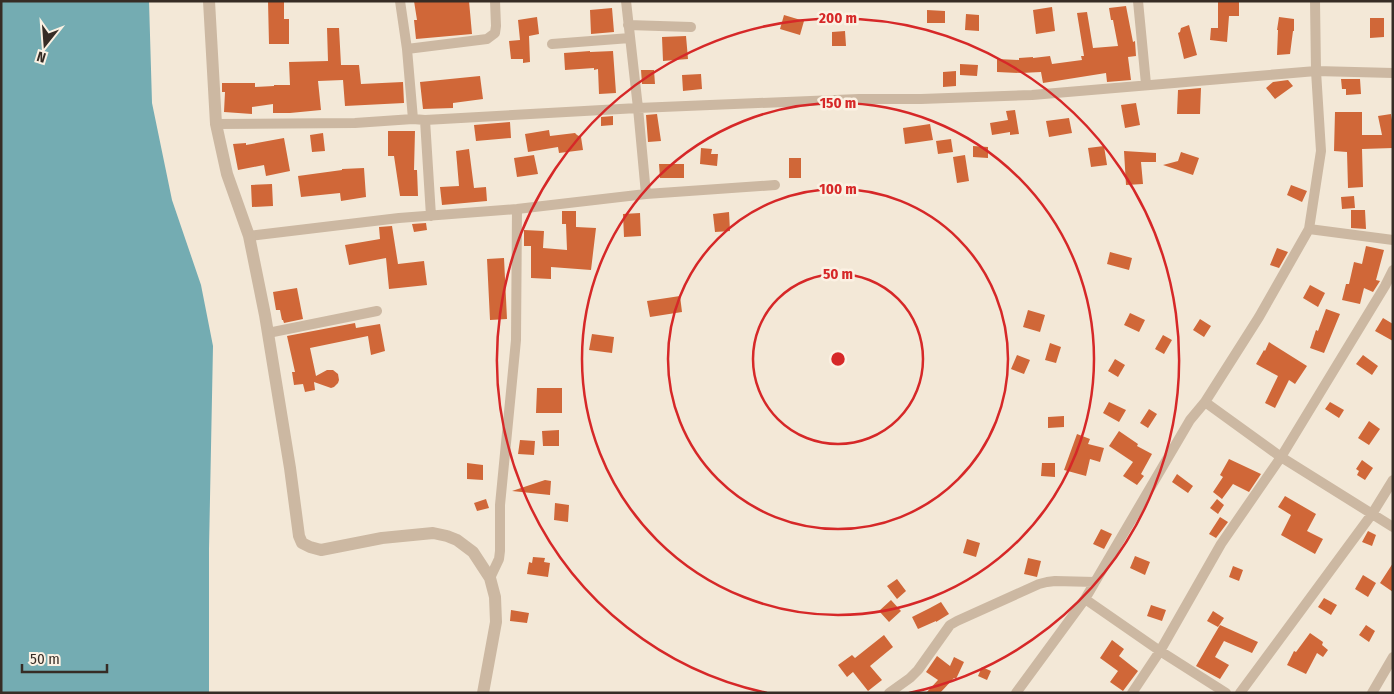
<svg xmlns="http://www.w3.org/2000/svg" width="1394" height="694" viewBox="0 0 1394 694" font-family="'Fira Sans Condensed',sans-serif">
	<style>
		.water { fill: #74acb2 }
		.building { fill: #d06738 }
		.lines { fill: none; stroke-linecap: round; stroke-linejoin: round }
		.minor { stroke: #ccb8a2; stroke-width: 10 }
		.tertiary { stroke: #ccb8a2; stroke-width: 12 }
		.ring { fill: none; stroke: #d62828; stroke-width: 2.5 }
		.centre { fill: #d62828; stroke: #fbf1e3; stroke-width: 2.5 }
		.ring-label { font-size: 15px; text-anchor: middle; font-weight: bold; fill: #d62828; stroke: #fbf1e3; stroke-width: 5; stroke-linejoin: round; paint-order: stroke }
	</style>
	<rect width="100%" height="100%" fill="#f3e8d7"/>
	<path class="water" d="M1,1H149L152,103L172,200L201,285L213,346L209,549V693H1Z"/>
	<path class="building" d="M268,1H284V19H289V44H269Z
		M414,1H469L472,34L416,39L414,20H417Z
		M1218,1H1239V16H1229L1227,42L1210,40L1211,28H1218Z
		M1126,6L1133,42L1135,41L1136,56L1128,57L1131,80L1107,82L1106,73L1043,83L1041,72L1021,73L997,72V59L1019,60V58L1033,57V58L1050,56L1052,64L1082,60L1081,56H1084L1077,13L1087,12L1093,48L1118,46L1113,20H1111L1109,8Z
		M1052,7L1055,31L1036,34L1033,10Z
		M612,8L614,32L591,34L590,10Z
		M927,10L945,11V23H927Z
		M966,14L979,15V31L965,30Z
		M784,15L804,21L800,35L780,29Z
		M537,17L539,34L529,36L530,62L523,63V59H511L509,41L520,40L518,20Z
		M1279,17L1294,19V31H1293L1290,54L1277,55L1278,30H1277Z
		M1370,18H1384V37L1370,38Z
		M1189,25L1197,55L1184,59L1178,33L1180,32L1181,28Z
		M327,28H339L341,65H359L361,84L403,82L404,103L345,106L343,80L318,81L321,110L290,113H273V104L252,107V114L224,112L225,92H222V83H255V87L274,86V85H290L289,62L328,61Z
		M845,31L846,46H832V32Z
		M686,36L688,59L663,61L662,37Z
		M590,51V52L613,51L616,93L599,94L598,69L594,70V68L565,70L564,53Z
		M960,64L978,65L977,76L960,75Z
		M641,70H654L655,84H642Z
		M956,71V86L943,87V72Z
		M701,74L702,89L683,91L682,75Z
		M480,76L483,99L453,103V108L423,109L420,82Z
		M1341,79H1360L1361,94L1346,95V89H1342Z
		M1288,80L1293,86L1275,99L1266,88L1273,82Z
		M1201,88L1200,114H1177L1178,90Z
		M1136,103L1140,125L1125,128L1121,105Z
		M1015,110L1019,134L1010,135V132L992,135L990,123L1008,120L1006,111Z
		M1335,112H1362V135H1382L1378,116L1391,114L1393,126V148L1362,149L1363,187L1348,188L1347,152L1334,151Z
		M657,114L661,141L648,142L646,115Z
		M613,116V125L601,126V117Z
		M1069,118L1072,133L1049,137L1046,121Z
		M510,122L511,138L476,141L474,125Z
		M930,124L933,140L905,144L903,128Z
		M549,130L550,136L575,133L577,135L581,137L583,150L559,153L558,147L528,152L525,134Z
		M388,131H415L414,170H417L418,196H400L394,156H388Z
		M323,133L325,151L312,152L310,135Z
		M284,138L290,171L266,176L264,165L238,170L233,144L246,143V145Z
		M951,139L953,152L938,154L936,141Z
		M973,146L988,147V158L973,157Z
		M1104,146L1107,165L1091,167L1088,148Z
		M701,148L712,149L711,154H718L717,166L700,164Z
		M469,149L474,188L486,187L487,201L442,205L440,187L459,186L456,151Z
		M1124,151L1156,153V162H1141L1143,184L1126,185Z
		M1181,152L1199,158L1193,175L1163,165L1178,161Z
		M534,155L538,174L517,177L514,158Z
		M965,155L969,181L957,183L953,157Z
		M789,158H801V178H789Z
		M659,164H684V178H660Z
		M364,168L366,197L341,201L340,193L301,197L298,176L342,170V169Z
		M272,184L273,206L252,207L251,185Z
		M1291,185L1307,191L1302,202L1287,195Z
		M1354,196L1355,208L1342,209L1341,197Z
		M1351,210H1365L1366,229L1351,228Z
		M562,211H576V227L596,228L591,270L551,267V279L531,278V246H524V230L544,231L543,248L567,250L566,224H562Z
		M729,212L730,231L715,232L713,214Z
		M640,213L641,236L624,237L623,214Z
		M426,223L427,230L414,232L412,224Z
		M392,226L398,264L424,261L427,285L389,289L386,258L349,265L345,245L380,239L379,227Z
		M1366,246L1384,250L1376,280L1380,281L1373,292L1364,288L1360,304L1342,300L1346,284H1349L1354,262L1362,264Z
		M1277,248L1288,252L1279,268L1270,265Z
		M1110,252L1132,258L1129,270L1107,264Z
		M504,258L507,319L490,320L487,259Z
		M1310,285L1325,293L1318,307L1303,298Z
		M297,288L303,319L284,323L283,320H282L280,310H276L273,292Z
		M680,296L682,312L650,317L647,301Z
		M1326,309L1340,314L1324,353L1310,348L1316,330L1318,331Z
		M1028,310L1045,315L1040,332L1023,327Z
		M1130,313L1145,320L1139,332L1124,325Z
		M1383,318L1393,324V341L1375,331Z
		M1200,319L1211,326L1204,337L1193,330Z
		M355,323L356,328L380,324L385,351L371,355L368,336L310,348L316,376L327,370H333L338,374L339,380L338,383L334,387L331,388L314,382L315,390L305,392L303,384L294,385L292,372H295L287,336Z
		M592,334L614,337L612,353L589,350Z
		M1163,335L1172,340L1164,354L1155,349Z
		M1269,342L1307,366L1295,384L1289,380L1275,408L1265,403L1278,376L1256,364L1264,350L1265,351Z
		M1050,343L1061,347L1056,363L1045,360Z
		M1017,355L1030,360L1024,374L1011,369Z
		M1363,355L1378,366L1372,375L1356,364Z
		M1115,359L1125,365L1118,377L1108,371Z
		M537,388H562V413H536Z
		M1109,402L1126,410L1119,422L1103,413Z
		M1330,402L1344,410L1339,418L1325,409Z
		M1149,409L1157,414L1148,428L1140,423Z
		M1064,416V427L1048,428V417Z
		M1369,421L1380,429L1369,445L1358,438Z
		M559,430V446H543L542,431Z
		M1119,431L1138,444L1137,446L1152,454L1141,474L1144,476L1137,485L1123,476L1133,462L1109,446Z
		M1077,434L1090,439L1088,444L1104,448L1100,462L1090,459L1086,476L1064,470Z
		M520,440L535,441L534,455L518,454Z
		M1229,459L1261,474L1249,492L1233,484L1222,499L1213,492L1223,477L1220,475Z
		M1362,460L1373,468L1365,480L1357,475L1359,471L1356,469Z
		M467,463L483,465V480L467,479Z
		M1042,463H1055V477L1041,476Z
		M1177,474L1193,486L1188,493L1172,482Z
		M545,480L551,481L550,495L512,491Z
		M1285,496L1316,514L1307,531L1323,539L1315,554L1281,535L1291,515L1278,507Z
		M486,499L489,508L477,511L474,503Z
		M1217,499L1224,505L1218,514L1210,508Z
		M555,503L569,505L568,522L554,520Z
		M1220,517L1228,522L1216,538L1209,534Z
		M1101,529L1112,534L1104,549L1093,544Z
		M1368,531L1376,535L1372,546L1362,542Z
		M967,539L980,543L976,557L963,553Z
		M1135,556L1150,562L1145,575L1130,568Z
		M533,557L545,558L544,562L550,563L548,577L527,574L529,562L532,563Z
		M1028,558L1041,561L1037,577L1024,574Z
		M1393,563V592L1380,583Z
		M1233,566L1243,570L1239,581L1229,577Z
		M1363,575L1376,583L1368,597L1355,589Z
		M897,579L906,591L897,599L887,586Z
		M1324,598L1337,605L1331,615L1318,607Z
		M891,600L901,611L889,622L879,611Z
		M941,602L949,614L936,622V621L918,629L912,617L930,608Z
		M1151,605L1166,610L1162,621L1147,616Z
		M511,610L529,613L527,623L510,621Z
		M1213,611L1224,618L1218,627L1207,621Z
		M1220,625L1258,642L1252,653L1224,641L1215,657L1229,665L1220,679L1196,666Z
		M1366,625L1375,631L1369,642L1359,635Z
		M1310,633L1323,642L1322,645L1328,650L1323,657L1317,653L1306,674L1287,665L1294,651L1296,652Z
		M884,635L893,647L870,666L882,680L868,691L853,672L847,677L838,665L852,655L855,658Z
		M1112,640L1124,649L1119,656L1138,671L1123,691L1110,682L1118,671L1100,658Z
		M937,656L950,666L954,657L964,662L956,679L954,678L940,693H926L938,680L926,672Z
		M982,667L991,671L987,680L978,676Z"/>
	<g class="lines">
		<path class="minor" d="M400,1L407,49L413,119
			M626,1L638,108L646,194
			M1138,1L1146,84
			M628,25L691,27
			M552,44L630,38
			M407,49L487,39L495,33L496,26L495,1
			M425,120L431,216
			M216,124L355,123L413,119L425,120L638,108L859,99H921L1032,95L1316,71L1393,73
			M1309,229L1393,240
			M249,236L399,218L517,209L646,194L775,185
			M268,333L377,311
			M1205,402L1281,457L1393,527
			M490,578L499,559L500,551V505L516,340L517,209
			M1085,599L1160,651L1226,693
			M889,693L910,678L918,670L950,625L957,621L1039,584L1047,582L1055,581L1095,582
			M1016,693L1085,599L1190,420L1205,402L1259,317L1309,229L1321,151L1316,71L1315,1
			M1132,693L1160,651L1221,544L1281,457L1385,286L1393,270
			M1240,693L1372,514L1393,480
			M1372,693L1393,657"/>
		<path class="tertiary" d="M209,1L216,124L227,174L249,236L265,315L290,468L299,536L302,543L310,547L321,550L382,538L433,533L447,536L457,540L473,552L490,578L495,597L496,622L483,693"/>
	</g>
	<g class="ring">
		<circle cx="838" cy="359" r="85"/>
		<circle cx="838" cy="359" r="170"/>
		<circle cx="838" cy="359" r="256"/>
		<path d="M767 693A341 341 0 1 1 909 693"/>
	</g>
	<circle cx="838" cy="359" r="8" class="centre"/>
	<g class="ring-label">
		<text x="838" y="23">200 m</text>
		<text x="838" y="108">150 m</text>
		<text x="838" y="194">100 m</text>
		<text x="838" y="279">50 m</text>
	</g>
	<rect width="1394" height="694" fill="none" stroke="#362c25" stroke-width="5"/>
	<g transform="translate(45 45) rotate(197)" stroke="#fbf1e3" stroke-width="4" paint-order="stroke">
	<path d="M0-4L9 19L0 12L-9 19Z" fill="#362c25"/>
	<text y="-8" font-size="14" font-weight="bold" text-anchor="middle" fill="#362c25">N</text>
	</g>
	<path d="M22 664v8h85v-8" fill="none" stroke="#362c25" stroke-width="2.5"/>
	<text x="30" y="664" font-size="15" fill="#362c25" stroke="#fbf1e3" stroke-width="4" paint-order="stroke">50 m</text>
</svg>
